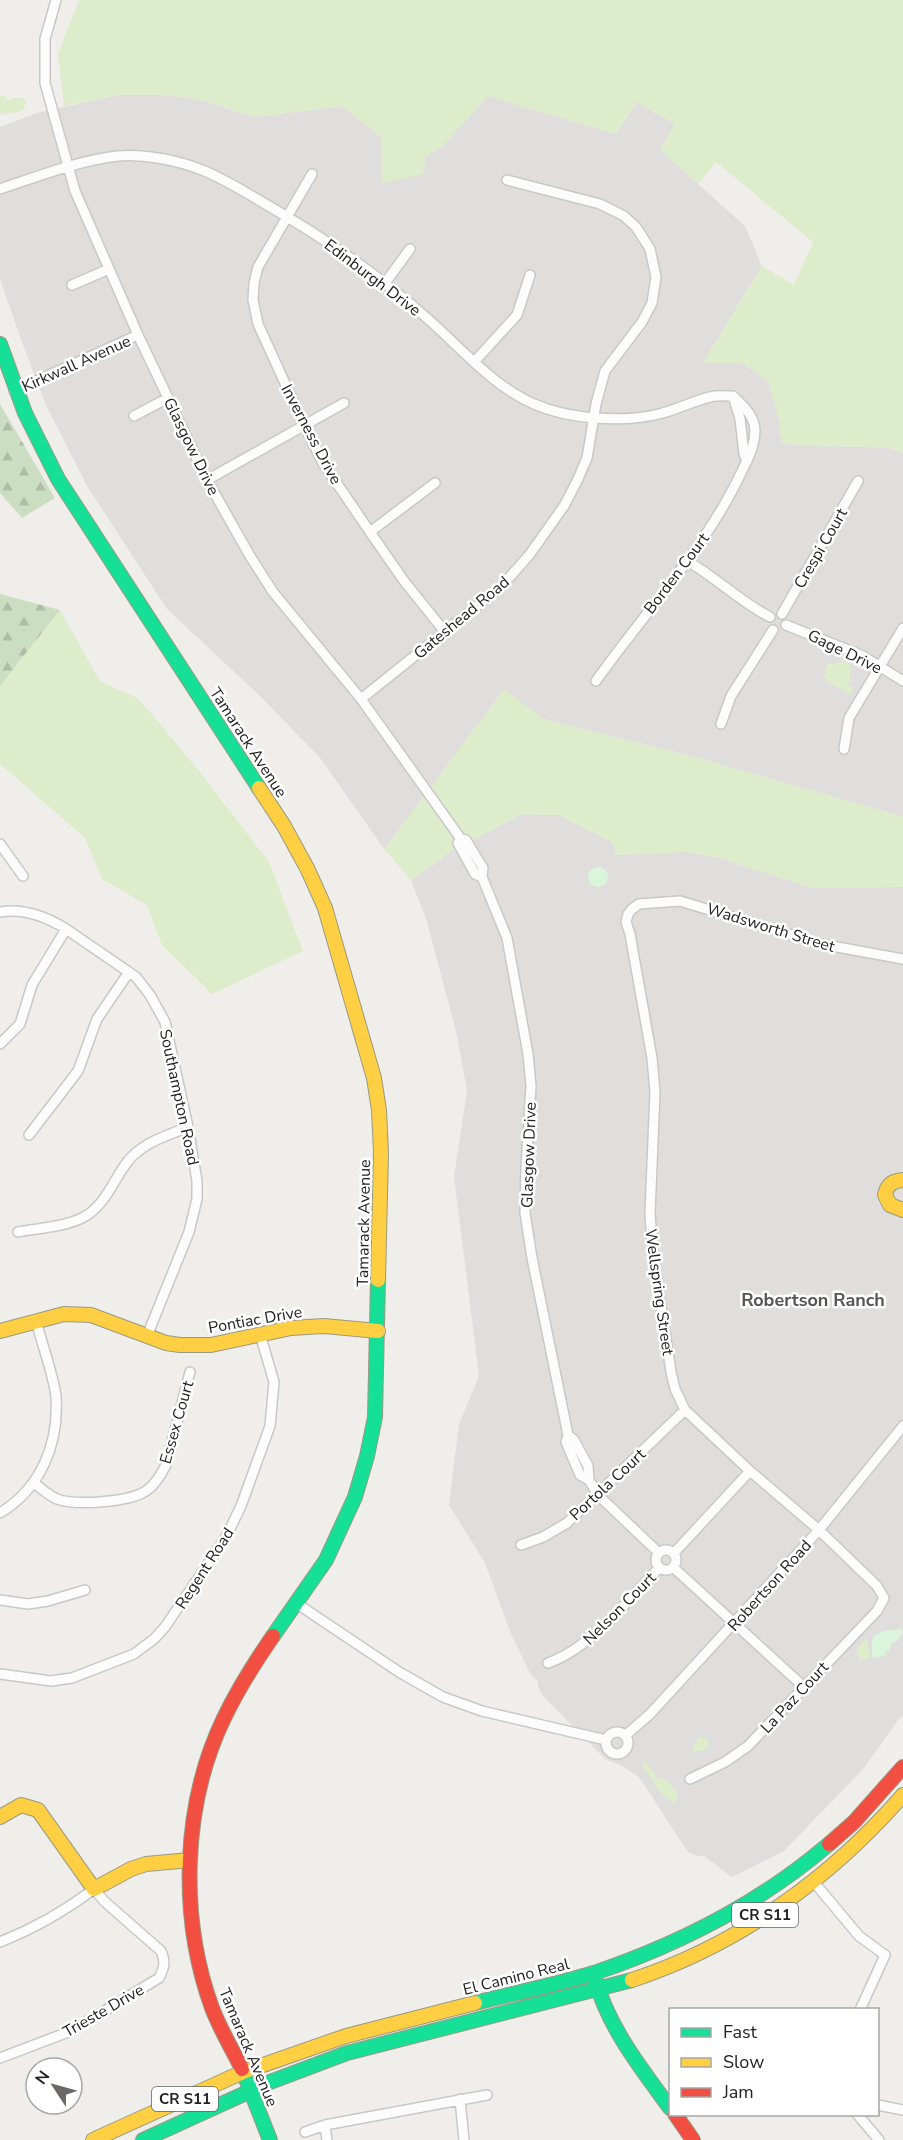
<svg xmlns="http://www.w3.org/2000/svg" width="903" height="2140" viewBox="0 0 903 2140" font-family="'Nunito Sans',sans-serif">
	<style>
		.residential { fill: #dfdedc }
		.grass { fill: #ddeccb }
		.forest { fill: url(#forest-firs) }
		.park { fill: #daf5da }
		.lines { fill: none; stroke-linecap: round; stroke-linejoin: round }
		.street-casing { stroke: #c9c8c7; stroke-width: 12 }
		.fast-casing { stroke: #999a82; stroke-width: 16 }
		.slow-casing { stroke: #999a82; stroke-width: 16 }
		.jam-casing { stroke: #999a82; stroke-width: 16 }
		.street { stroke: #fdfcfc; stroke-width: 9 }
		.fast { stroke: #16e098; stroke-width: 14 }
		.slow { stroke: #ffcf43; stroke-width: 14 }
		.jam { stroke: #f24e42; stroke-width: 14 }
		.labels { text-anchor: middle; stroke-width: 5; stroke-linejoin: round; paint-order: stroke }
		.shield { fill: #fff; stroke: #646464; stroke-width: 1.5 }
		.shield-label { font-size: 15px; font-weight: bold; fill: #222 }
		.street-label { font-size: 16px; fill: #222; stroke: #fff }
		.neighbourhood-label { font-size: 18px; font-weight: bold; fill: #555; stroke: #fff }
	</style>
	<defs>
		<pattern id="forest-firs" width="22" height="20" patternUnits="userSpaceOnUse" patternTransform="scale(1.5)"><rect width="22" height="20" fill="#cbdec1"/><path d="M5 1l3.5 6h-7zM16 11l3.5 6h-7z" fill="#aebea6"/></pattern>
	</defs>
	<rect width="100%" height="100%" fill="#f0eeeb"/>
	<path class="residential" d="M117,95H160L198,99L255,117L342,106L381,137L382,182L442,146L488,96L616,134L637,102L675,124L660,150L745,226L762,266L703,363H742L768,381L778,415L783,444L890,448L903,453V817L694,757L543,719L504,690L436,783L384,849L321,759L258,694L167,609L87,486L45,403L22,342L0,279V127L37,113Z
		M522,814L559,815L612,842L662,852H689L720,858L813,888L903,887V1716L898,1720L864,1768L784,1851L732,1877L704,1856H697L688,1852L639,1777L622,1766L605,1759L543,1696L538,1687V1681L531,1675L511,1634L485,1563L449,1505L459,1424L479,1376L454,1177L467,1091L456,1031L427,922L411,880L453,850Z"/>
	<path class="grass" d="M79,0H903V453L890,448L782,444L778,415L768,381L742,363H703L762,266L794,285L813,242L716,162L698,184L660,150L675,124L637,102L616,134L488,96L442,146L426,157L423,174L382,183L381,137L342,106L255,117L198,99L160,95H117L64,106L58,54Z
		M0,95L6,96L8,101L13,98H23L26,102L24,109L16,113L0,114Z
		M60,610L100,681L139,699L199,771L269,862L303,951L212,994L162,945L147,905L102,879L85,838L0,764V686Z
		M843,660L851,664L850,678L847,685L854,688L850,694C844,693 844,690 838,687C831,683 828,684 824,675L827,664L840,663Z
		M504,689L543,719L694,757L903,817V887L813,888L720,858L689,852L616,855L612,842L559,815L522,814L453,850L411,880L384,849Z
		M867,1638L870,1658L859,1660L857,1648Z
		M699,1737L707,1739C714,1751 700,1751 691,1752Z
		M644,1760L658,1778L668,1780L673,1789L678,1794L675,1803C664,1802 650,1776 643,1766Z"/>
	<path class="forest" d="M0,404L55,498L22,518L0,493Z
		M0,594L60,610L0,686Z"/>
	<path class="park" d="M588 877a10 10 0 1 1 20 0a10 10 0 1 1-20 0Z
		M902,1629V1634L896,1642H893L889,1650L884,1653L885,1656L873,1658C868,1630 878,1632 902,1629Z"/>
	<g class="lines">
		<g class="street-casing">
			<path id="street" d="M56,0L45,39V83L75,191L138,335L207,480L250,556L273,592L361,699L461,839L466,840L483,868L482,877L507,938L528,1054L531,1086L526,1167L525,1213L532,1258L568,1435L566,1442L580,1475L589,1480
				M312,174L258,267L254,283L253,300L258,324L304,425L323,463L370,532L404,581L445,632
				M0,189C36,177 80,160 118,156C145,154 177,160 202,170C223,178 243,191 262,202C321,236 378,274 428,319C461,348 494,387 534,404C568,419 622,423 659,414C676,410 693,401 710,397C717,395 726,396 733,396
				M385,283L410,249
				M72,285L109,269
				M474,362L517,315L530,275
				M14,391L138,335
				M734,399L740,419L744,454L747,461
				M134,416L168,398
				M207,480L344,403
				M370,532L435,483
				M687,561C716,577 740,602 770,617
				M782,614L858,481
				M786,625L863,656L903,681
				M596,681C645,612 705,549 741,473C748,458 755,447 755,430C754,415 743,406 733,396
				M361,699L502,586L530,554L564,506L577,481L587,458L596,404L605,371L642,322L652,303L656,277L650,249L636,227L624,216L600,204L507,180
				M721,724L731,696L773,630
				M844,749L849,718L903,628
				M461,839L458,843L475,874L482,877
				M0,844L23,876
				M0,912C23,908 47,917 66,929L136,977L150,995L165,1022L188,1127L197,1181V1199L189,1232L147,1336
				M0,1044L20,1024L32,985L66,929
				M29,1135L78,1071L97,1019L129,972
				M18,1232C39,1228 63,1227 82,1218C105,1207 113,1180 128,1161C144,1142 166,1136 188,1127
				M568,1435L574,1440L588,1466L589,1480L598,1495L659,1553
				M34,1483C41,1488 49,1496 57,1499C77,1506 129,1502 146,1491C155,1485 161,1475 166,1465L190,1372
				M0,1513C41,1488 59,1444 56,1397C54,1376 41,1342 36,1320
				M521,1545L543,1537L567,1523L685,1410
				M656 1560a10 10 0 1 1 20 0a10 10 0 1 1-20 0Z
				M674,1553L750,1471
				M674,1568L804,1687
				M0,1600L28,1604L48,1601L85,1590
				M296,1603L399,1672L443,1697L482,1711L606,1740
				M548,1663C591,1648 628,1600 659,1568
				M0,1674L51,1681L72,1678L134,1654L154,1639L165,1627L226,1537L241,1506L270,1426L274,1382L260,1334
				M606 1743a11 11 0 1 1 22 0a11 11 0 1 1-22 0Z
				M626,1735L650,1714L819,1530L903,1426
				M690,1779L725,1762L748,1746L877,1611L884,1598L877,1586L819,1530L750,1471L685,1410L675,1389L671,1372L653,1254L650,1214L655,1092L652,1058L630,934L626,922L628,914L632,909L639,904L680,901L821,944L903,959
				M813,1881L859,1936L885,1955L860,2010
				M0,1942C33,1929 66,1910 94,1889L104,1901L161,1951C166,1962 164,1968 159,1978L71,2031L0,2058
				M460,2099L464,2140
				M878,2105L903,2110
				M857,2114L879,2140
				M325,2125L327,2140
				M305,2132L325,2125L487,2095"/>
		</g>
		<g class="fast-casing">
			<path id="fast" d="M0,344L25,413L58,479L259,788
				M273,1636L326,1560L355,1497L367,1456L375,1417L378,1280
				M595,1979C609,2028 640,2067 670,2108
				M475,2003C514,1993 555,1985 594,1973C680,1944 760,1903 829,1844
				M242,2069L270,2140
				M143,2140L270,2082L347,2053L632,1980"/>
		</g>
		<g class="slow-casing">
			<path id="slow" d="M259,788L284,826L308,870L325,908L374,1078L379,1110L381,1153L378,1280
				M903,1180C893,1181 887,1184 885,1195L890,1205L903,1210
				M0,1331L64,1314L91,1315L166,1343L180,1345H211L291,1328L324,1326L378,1331
				M0,1817L21,1805L38,1810L94,1889L131,1869L146,1864L190,1860
				M632,1980C738,1945 830,1879 903,1795
				M93,2140L243,2072L346,2036L475,2003"/>
		</g>
		<g class="jam-casing">
			<path id="jam" d="M829,1844L854,1822L903,1767
				M242,2069C232,2049 220,2029 212,2008C179,1917 182,1805 224,1718C238,1689 255,1662 273,1636
				M675,2114L693,2140"/>
		</g>
		<use href="#street" class="street"/>
		<use href="#fast" class="fast"/>
		<use href="#slow" class="slow"/>
		<use href="#jam" class="jam"/>
	</g>
	<g class="labels">
		<g class="shield">
			<rect x="732" y="1903" width="66" height="24" rx="4.5"/>
			<rect x="152" y="2087" width="66" height="24" rx="4.5"/>
		</g>
		<g class="shield-label">
			<text x="765" y="1920">CR S11</text>
			<text x="185" y="2104">CR S11</text>
		</g>
		<g class="street-label">
			<text transform="translate(373 277) rotate(37)" y="6">Edinburgh Drive</text>
			<text transform="translate(76 363) rotate(-24)" y="6">Kirkwall Avenue</text>
			<text transform="translate(312 434) rotate(62)" y="6">Inverness Drive</text>
			<text transform="translate(192 446) rotate(64)" y="6">Glasgow Drive</text>
			<text transform="translate(820 548) rotate(-60)" y="6">Crespi Court</text>
			<text transform="translate(676 573) rotate(-53)" y="6">Borden Court</text>
			<text transform="translate(461 617) rotate(-40)" y="6">Gateshead Road</text>
			<text transform="translate(845 651) rotate(26)" y="6">Gage Drive</text>
			<text transform="translate(249 742) rotate(57)" y="6">Tamarack Avenue</text>
			<text transform="translate(771 927) rotate(17)" y="6">Wadsworth Street</text>
			<text transform="translate(180 1097) rotate(78)" y="6">Southampton Road</text>
			<text transform="translate(528 1155) rotate(-88)" y="6">Glasgow Drive</text>
			<text transform="translate(363 1223) rotate(-89)" y="6">Tamarack Avenue</text>
			<text transform="translate(660 1292) rotate(82)" y="6">Wellspring Street</text>
			<text transform="translate(255 1319) rotate(-10)" y="6">Pontiac Drive</text>
			<text transform="translate(176 1422) rotate(-74)" y="6">Essex Court</text>
			<text transform="translate(607 1484) rotate(-43)" y="6">Portola Court</text>
			<text transform="translate(204 1568) rotate(-57)" y="6">Regent Road</text>
			<text transform="translate(769 1585) rotate(-48)" y="6">Robertson Road</text>
			<text transform="translate(619 1608) rotate(-45)" y="6">Nelson Court</text>
			<text transform="translate(794 1697) rotate(-47)" y="6">La Paz Court</text>
			<text transform="translate(516 1976) rotate(-14)" y="6">El Camino Real</text>
			<text transform="translate(103 2010) rotate(-30)" y="6">Trieste Drive</text>
			<text transform="translate(249 2047) rotate(67)" y="6">Tamarack Avenue</text>
		</g>
		<g class="neighbourhood-label">
			<text x="813" y="1306">Robertson Ranch</text>
		</g>
	</g>
	<rect x="669" y="2008" width="210" height="108" fill="#ffffff" stroke="#a7a7a7" stroke-width="1.5"/>
	<rect x="681" y="2028" width="30" height="9" fill="#16e098" stroke="#a7a7a7" stroke-width="1.5"/>
	<text x="723" y="2038" font-size="18" fill="#222222">Fast</text>
	<rect x="681" y="2058" width="30" height="9" fill="#ffcf43" stroke="#a7a7a7" stroke-width="1.5"/>
	<text x="723" y="2068" font-size="18" fill="#222222">Slow</text>
	<rect x="681" y="2088" width="30" height="9" fill="#f24e42" stroke="#a7a7a7" stroke-width="1.5"/>
	<text x="723" y="2098" font-size="18" fill="#222222">Jam</text>
	<g transform="translate(54 2086) rotate(306)"><circle r="28" fill="#ffffff" stroke="#a7a7a7" stroke-width="1.5"/>
	<path d="M0-4.5L10 22L0 15L-10 22Z" fill="#6a6968"/>
	<text y="-9" font-size="16" font-weight="bold" text-anchor="middle" fill="#222222">N</text>
	</g>
</svg>
